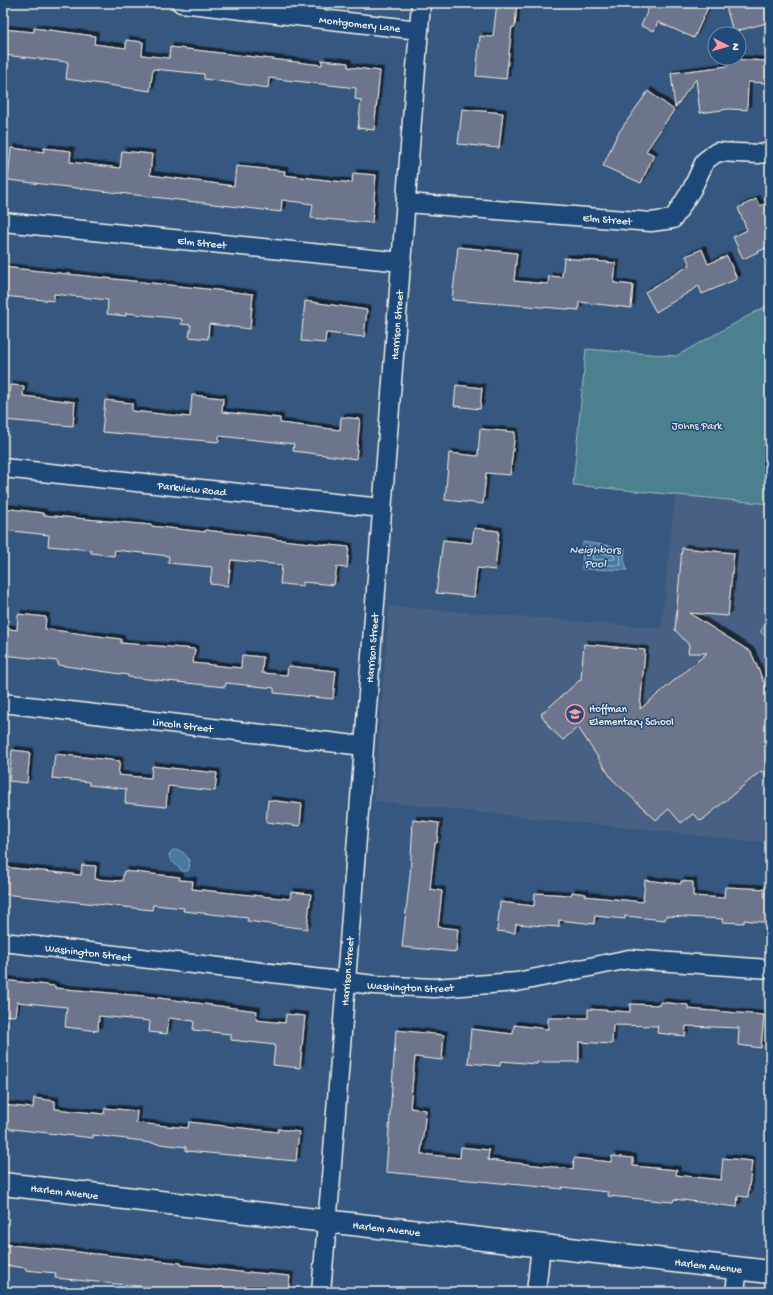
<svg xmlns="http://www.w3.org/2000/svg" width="773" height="1295" viewBox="0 0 773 1295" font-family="'Gochi Hand',sans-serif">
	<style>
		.built { fill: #466083 }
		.green { fill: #4b818f; stroke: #a0b9bc }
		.water { fill: #4679a3; stroke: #8ca9bf }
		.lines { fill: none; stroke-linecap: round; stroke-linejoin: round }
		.shore { stroke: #aec1cc; stroke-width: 1 }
		.building { fill: #6c758b; stroke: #f4f1e8; filter: url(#shadow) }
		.minor-casing { stroke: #f4f1e8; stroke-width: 21 }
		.secondary-casing { stroke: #f4f1e8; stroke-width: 25 }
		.minor { stroke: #1f4a7a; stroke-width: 18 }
		.secondary { stroke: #1f4a7a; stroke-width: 22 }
		.labels { text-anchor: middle; stroke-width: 3; stroke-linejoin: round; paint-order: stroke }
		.street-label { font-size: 11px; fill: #f4f1e8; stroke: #1f4a7a }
		.park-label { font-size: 11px; fill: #dbe0db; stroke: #1f4a7a }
		.poi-label { font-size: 11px; fill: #f4f1e8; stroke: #1f4a7a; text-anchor: start }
		.water-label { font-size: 12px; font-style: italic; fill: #dadfde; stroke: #1f4a7a }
	</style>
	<defs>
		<filter id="shadow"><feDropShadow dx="3.5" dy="-3.5" stdDeviation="0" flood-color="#0009"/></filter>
	</defs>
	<rect width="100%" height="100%" fill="#36577f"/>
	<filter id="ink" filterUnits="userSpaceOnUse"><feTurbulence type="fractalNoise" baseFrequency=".025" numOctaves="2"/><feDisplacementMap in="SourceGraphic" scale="8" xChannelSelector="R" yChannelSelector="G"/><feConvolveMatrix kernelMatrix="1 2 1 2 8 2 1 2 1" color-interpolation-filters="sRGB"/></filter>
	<g filter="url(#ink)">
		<path class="built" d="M675,495L770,504V843L374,801L389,606L661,628Z"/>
		<path class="green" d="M770,304V504L573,485L586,349L676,356Z
			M770,617V639L760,632Z"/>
		<path class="water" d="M583,542L625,548L624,559L627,570L582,569Z
			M173,850C185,849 193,861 188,871H182L170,859L169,854Z"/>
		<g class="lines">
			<path class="shore" d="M588,547L620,551L621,565H587Z
				M594,552L614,555L615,559L593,560L592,554Z"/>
		</g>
		<path class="building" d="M497,3H517L515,27H512L506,79L476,76L480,36L493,37Z
			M651,3H710L694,38L658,22L654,31L641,26Z
			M725,3H770V22L733,32Z
			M34,28L95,36L94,44L126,48V40L143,42L142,55L169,58L170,47L322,65V60L348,63V67L380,71L374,130L358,128L361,100L355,99L356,88L269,78L268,88L204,79V74L153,69L150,91L66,79L68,62L3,55V29L34,32Z
			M729,59L768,61L767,83L748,82L747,110L729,109L700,113L696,79L675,108L671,73L728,66Z
			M648,91L674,110L646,151L654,155L641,183L603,166L617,135Z
			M462,109L503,113L499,148L458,144Z
			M11,148L44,152V148L71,151L70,162L120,168L122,151L152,154L150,175L234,186L236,166L285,171L284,175L352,183L353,173L376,175L372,223L311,218L313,204L282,200L281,212L8,180Z
			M756,199L760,206L770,202V246L743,259L733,237L747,230L738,208Z
			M458,247L517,253L514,281L548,284L549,276L562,277L564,258L616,263L614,283L633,285L631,308L579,302V310L452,300Z
			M702,249L708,264L727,256L737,279L702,294L699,286L656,312L645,292L690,265L686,256Z
			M3,267L253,294L250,329L209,324L208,339L189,337L191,325L181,324L182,319L126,313V316L107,314L108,300L54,294V301L3,296Z
			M305,301L367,310L364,337L326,333L325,343L301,341Z
			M10,385L24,386L23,396L75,402L73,426L3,420V397L9,398Z
			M456,385L482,388L480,409L454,406Z
			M192,395L223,398L222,412L280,418V423L340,430L341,417L360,419L356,459L293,451L294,444L219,436V442L102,432L105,400L132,403V411L190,417Z
			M480,429L515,432L510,475L486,473L483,504L445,500L449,453L478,456Z
			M3,508L43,513V515L151,525V526L205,532V530L272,538V539L349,547L347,568L337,567L334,585L303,582V586L280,584L282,565L231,560L228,586L210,584L212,567L168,563L169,556L115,550L114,556L91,553V550L48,546L49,535L3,530Z
			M474,528L499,531L495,570L477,568L474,597L436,593L443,540L472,543Z
			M682,548L734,553L728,616L689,613L751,652L770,697V782L761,771L701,821L693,814L681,823L669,809L656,820L612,779L578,727L563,740L550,728L541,714L581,679L584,644L645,650L640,709L707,653H688L689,645L675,630Z
			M18,614L46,617L45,629L121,639V643L195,649L193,663L241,668L242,655L263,657L262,673L287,675L288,666L336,671L333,699L274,693V688L226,683L225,687L128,677V675L58,665V661L3,655V628L17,630Z
			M12,750L30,752L27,783L9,781Z
			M55,754L120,761L118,775L151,778L152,766L217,773L215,791L168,786L166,807L125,803L126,789L89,785V782L52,778Z
			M268,800L302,804L300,826L266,822Z
			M413,820L439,823L437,843H435L430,889L442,891L438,927L458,929L456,952L402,947L410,876Z
			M82,865L96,866L95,879L122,881L124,871L180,877L179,880L193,881L192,889L290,899L291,892L311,894L307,929L247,921L248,918L183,911L184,908L153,905L152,910L3,894V867L81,875Z
			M645,880L681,884V881L693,882V896L724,898L725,887L770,889V923L744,920V923L722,922L723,919L666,916L665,920L625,916V919L595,916L594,924L559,920V927L516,924L515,933L497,931L500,902L534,906L535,893L571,895L572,892L586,894L585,896L643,902Z
			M3,980L55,986V988L144,996L257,1011L256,1020L285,1023L286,1014L305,1016L300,1068L273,1065L275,1045L231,1040V1034L193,1030L194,1021L169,1018L167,1034L149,1032L150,1021L99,1016L98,1031L65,1027L67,1007L17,1002L15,1016L3,1015Z
			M660,1002L688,1005V1009L764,1015L761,1048L738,1045L739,1028L686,1026L685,1036L657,1033L658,1026L613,1025L612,1044L579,1042V1062H537V1064L501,1061L500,1066L468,1063L471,1029L513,1034L514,1025L548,1029V1018H588V1009L630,1012V1004L660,1005Z
			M396,1030L444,1035L442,1060L415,1057L410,1108L426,1110L421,1154L460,1158L461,1147L489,1150L488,1160L573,1169L574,1158L611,1162L612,1156L633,1158V1166L677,1170L676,1175L721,1180L723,1158L752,1161L748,1197L738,1196L737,1207L674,1199L673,1202L608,1196V1192L562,1187V1189L386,1172Z
			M34,1098L55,1101V1109L104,1114L105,1108L137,1111L136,1123L188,1128L189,1122L278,1132V1129L299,1132L296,1161L186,1151V1147L143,1142V1141L93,1135V1138L3,1128V1105L33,1108Z
			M3,1244L181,1263V1265L248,1273V1272L290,1276L288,1292H158V1288L55,1278L56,1273L25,1270L26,1268L3,1265Z"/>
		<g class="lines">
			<g class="minor-casing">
				<g id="minor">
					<path id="s1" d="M181,3L419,30"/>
					<path id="s2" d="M407,203L651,222L673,219L692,189L705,161L717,152L759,154L770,152"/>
					<path id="s3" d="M3,222L402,262"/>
					<path id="s4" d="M3,468L382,508"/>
					<path id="s5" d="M3,703L363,746"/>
					<path id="s6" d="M3,942L375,985L434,988L517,982L629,959L770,969"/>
					<path id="s7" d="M321,1292L330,1190L421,3"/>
					<path d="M536,1292L541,1246"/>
					<path d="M735,1292L738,1268"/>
				</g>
			</g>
			<g class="secondary-casing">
				<g id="secondary">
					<path id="s8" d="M3,1184L770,1272"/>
				</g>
			</g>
			<use href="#minor" class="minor"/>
			<use href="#secondary" class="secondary"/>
		</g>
	</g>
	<defs>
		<g id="school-ring" transform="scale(1)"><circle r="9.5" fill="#1f4a7a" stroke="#ff9aa2" stroke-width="1.5"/><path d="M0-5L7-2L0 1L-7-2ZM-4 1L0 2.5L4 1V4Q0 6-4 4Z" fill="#ff9aa2"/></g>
	</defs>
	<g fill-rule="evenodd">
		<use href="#school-ring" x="575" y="714"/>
	</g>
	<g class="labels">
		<g class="street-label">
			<text dy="4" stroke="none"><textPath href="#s1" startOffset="180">Montgomery Lane</textPath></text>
			<text dy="4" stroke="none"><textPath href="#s2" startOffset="201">Elm Street</textPath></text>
			<text dy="4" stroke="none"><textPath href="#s3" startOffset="200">Elm Street</textPath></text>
			<text dy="4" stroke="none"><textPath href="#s7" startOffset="970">Harrison Street</textPath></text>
			<text dy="4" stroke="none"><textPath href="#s4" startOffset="190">Parkview Road</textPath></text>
			<text dy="4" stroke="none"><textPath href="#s7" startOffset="646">Harrison Street</textPath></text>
			<text dy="4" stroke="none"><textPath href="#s5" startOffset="181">Lincoln Street</textPath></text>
			<text dy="4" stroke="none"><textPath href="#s6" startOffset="86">Washington Street</textPath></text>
			<text dy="4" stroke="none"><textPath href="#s7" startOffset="322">Harrison Street</textPath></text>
			<text dy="4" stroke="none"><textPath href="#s6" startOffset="410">Washington Street</textPath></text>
			<text dy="4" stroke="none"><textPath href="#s8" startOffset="62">Harlem Avenue</textPath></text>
			<text dy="4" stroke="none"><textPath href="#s8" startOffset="386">Harlem Avenue</textPath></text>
			<text dy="4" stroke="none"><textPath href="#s8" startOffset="710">Harlem Avenue</textPath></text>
		</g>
		<g class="park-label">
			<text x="697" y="429">Johns Park</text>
		</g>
		<g class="poi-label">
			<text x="589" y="712">Hoffman<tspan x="589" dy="13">Elementary School</tspan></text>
		</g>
		<g class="water-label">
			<text x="595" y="553">Neighbors<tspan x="595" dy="14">Pool</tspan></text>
		</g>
	</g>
	<rect width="773" height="1295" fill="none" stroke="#1f4a7a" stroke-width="16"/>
	<rect x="8" y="8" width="757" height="1279" fill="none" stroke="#f4f1e8" stroke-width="1.5" filter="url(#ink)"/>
	<g transform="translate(727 46) rotate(96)"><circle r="19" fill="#1f4a7a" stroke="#748da6"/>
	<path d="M0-3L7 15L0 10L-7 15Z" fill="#ff9aa2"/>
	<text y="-6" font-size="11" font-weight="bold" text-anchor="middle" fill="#f4f1e8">N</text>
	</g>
</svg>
